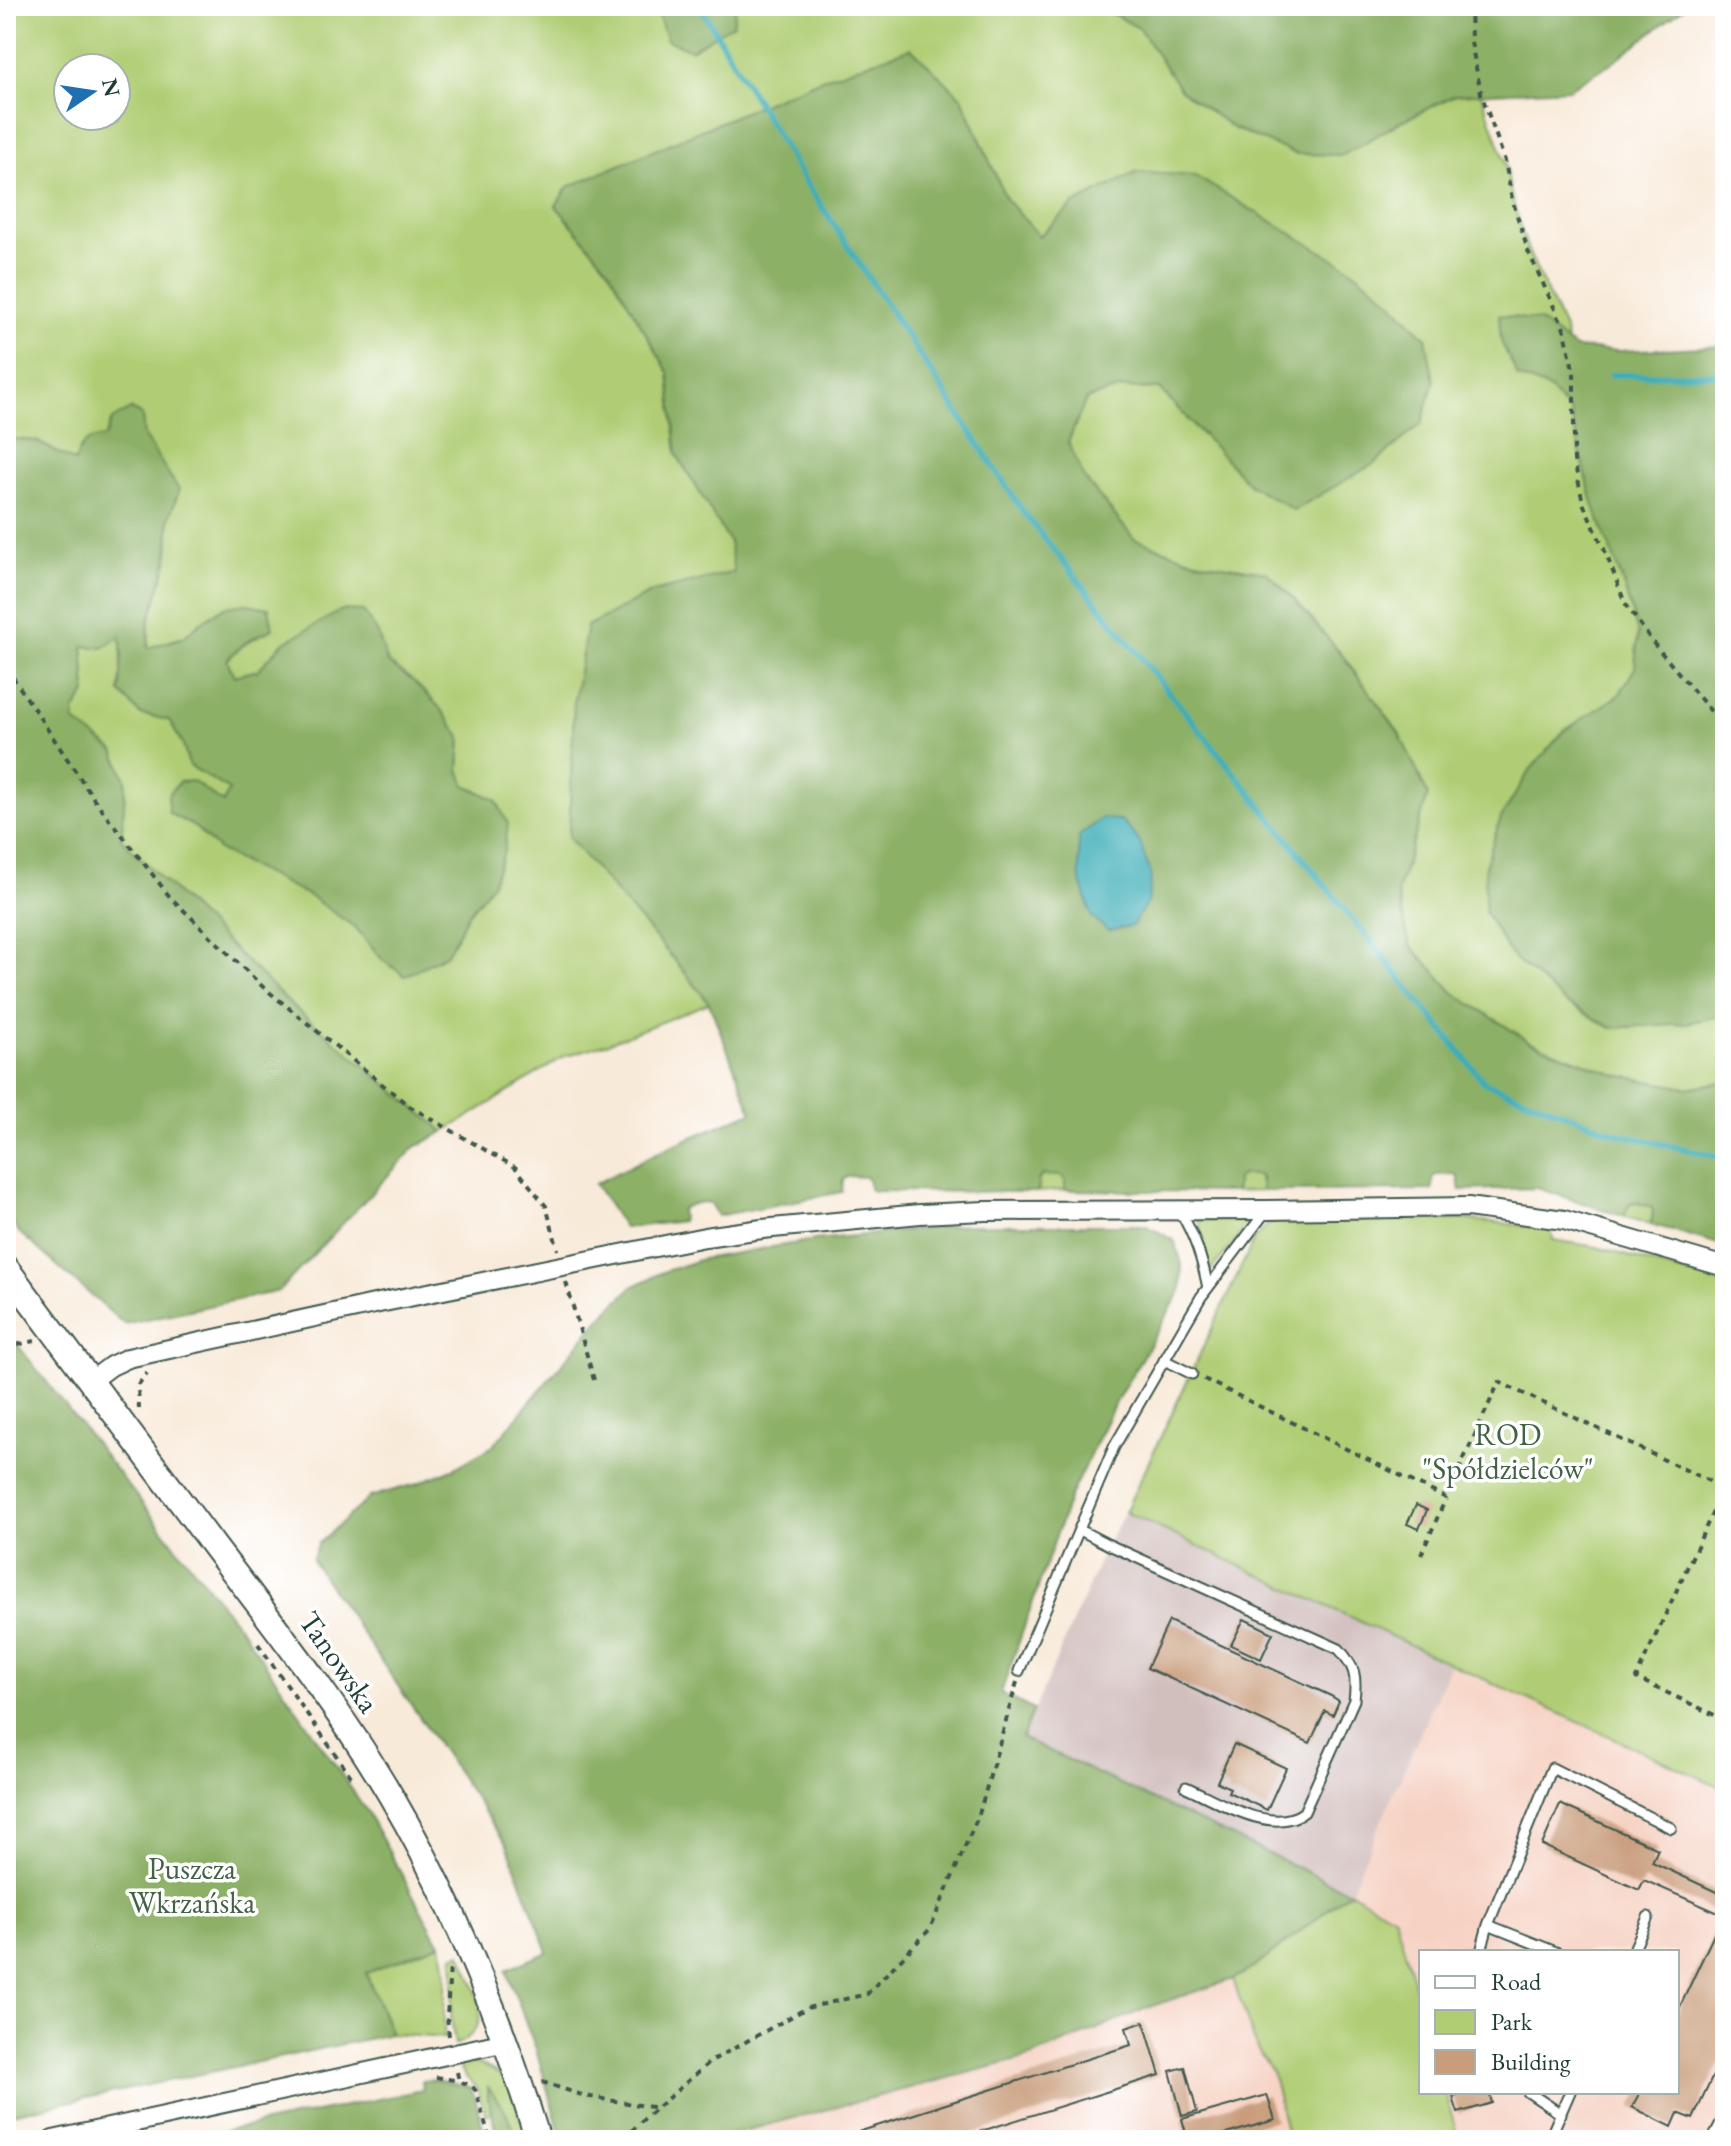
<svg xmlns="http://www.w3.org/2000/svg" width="1731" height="2146" viewBox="0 0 1731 2146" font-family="'EB Garamond',serif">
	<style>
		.built { fill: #f6d2c3; fill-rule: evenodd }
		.industrial { fill: #d1bfbd }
		.green { fill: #b0cd74; stroke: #688554; stroke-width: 2; fill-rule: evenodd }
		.forest { fill: #8cb066; stroke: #56764d; stroke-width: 2 }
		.water { fill: #3cadb7; stroke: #2e7576; stroke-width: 2 }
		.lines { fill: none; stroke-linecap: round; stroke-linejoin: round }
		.stream { stroke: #3cadb7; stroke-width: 6 }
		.building { fill: #c99d7b }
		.lane-casing { stroke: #40574d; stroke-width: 13 }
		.street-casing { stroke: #40574d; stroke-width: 22 }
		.secondary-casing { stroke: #40574d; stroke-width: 28 }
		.path { stroke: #40574d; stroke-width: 4; stroke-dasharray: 6 6; stroke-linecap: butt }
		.lane { stroke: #fff; stroke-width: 9 }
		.street { stroke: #fff; stroke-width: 18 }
		.secondary { stroke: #fff; stroke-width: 24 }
		.labels { text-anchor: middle; stroke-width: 7; stroke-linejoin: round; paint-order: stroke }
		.park-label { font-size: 30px; fill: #436144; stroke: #fff }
		.street-label { font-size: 30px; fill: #1f3d34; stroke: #fff }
	</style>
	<rect width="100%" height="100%" fill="#fff"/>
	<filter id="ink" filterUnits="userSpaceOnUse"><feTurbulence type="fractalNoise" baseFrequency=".0125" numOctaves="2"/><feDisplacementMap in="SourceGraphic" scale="16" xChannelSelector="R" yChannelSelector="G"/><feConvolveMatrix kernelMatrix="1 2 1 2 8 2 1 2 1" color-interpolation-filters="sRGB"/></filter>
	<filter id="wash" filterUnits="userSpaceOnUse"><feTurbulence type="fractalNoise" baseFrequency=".006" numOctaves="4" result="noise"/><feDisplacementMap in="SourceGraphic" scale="32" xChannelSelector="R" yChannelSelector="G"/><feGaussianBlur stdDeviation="1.8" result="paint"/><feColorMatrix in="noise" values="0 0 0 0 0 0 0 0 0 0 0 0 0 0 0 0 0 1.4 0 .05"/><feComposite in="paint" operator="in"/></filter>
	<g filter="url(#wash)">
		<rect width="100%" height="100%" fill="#f8ead9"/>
		<path class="built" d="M1451,1664L1725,1789V2140H709L1033,2056L1149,2007L1232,1979L1255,1967L1350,1892ZM1421,1952H1677V2092H1421Z"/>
		<path class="industrial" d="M1125,1512L1451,1664L1350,1892L1022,1738L1107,1544Z"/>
		<path class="green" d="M6,6H655L667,40L733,24L736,6H1098L1139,28L1181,90L1402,121L1455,95L1481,93L1505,161L1512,199L1528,251L1565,331L1567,343L1518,377L1548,388L1570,411L1577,439L1638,632L1635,668L1619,695L1564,731L1530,770L1501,818L1485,867V912L1511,955L1566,1003L1611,1028L1686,1023L1725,1015V1082L1686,1088L1616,1075L1530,1042L1454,993L1410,945L1397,892L1428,795L1399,733L1343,656L1293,598L1266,572L1196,561L1134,539L1084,478L1068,442L1086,399L1121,388L1160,389L1203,436L1426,338L1385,296L1351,269L1284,230L1074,204L1039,236L1006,199L962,98L819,80L568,187L556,206L608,268L669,373L677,455L729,541L735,573L653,592L587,626L574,701L569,838L677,963L709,1003L608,1043L565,1056L444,1132L291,1005L121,839L126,780L114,751L75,722L74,711L86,693L83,646L120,635L122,654L120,692L140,714L169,720L183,745L189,765L229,790L224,804L210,795L169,813L195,827L220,851L308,895L357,928L382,959L447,954L467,916L492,884L496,800L465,785L459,770L461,737L438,706L412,680L388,663L377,632L312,628L283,643L258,670L234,677L227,660C241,645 254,636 273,629L201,622L184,637L148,648L149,623L168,559L169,518L179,490L105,437L75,462L36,441L6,438ZM68,68H116V116H68Z
			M1043,1175H1061L1065,1179V1188L1067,1190L1036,1192L1039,1189L1038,1180Z
			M1241,1175H1258C1262,1180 1260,1187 1264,1191L1233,1192L1236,1189V1180Z
			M1634,1202L1651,1207L1653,1212L1651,1224L1622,1216L1625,1214L1629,1204Z
			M1198,1218H1249L1234,1243L1210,1271Z
			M1462,1219L1551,1228L1553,1240L1597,1247L1725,1285V1789L1451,1664L1125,1512L1254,1240L1266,1226L1277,1220Z
			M1350,1892L1395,1917L1421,2008V2092H1445L1458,2137L1457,2140H1288L1273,2074L1257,2049L1233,1979L1255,1967Z
			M440,1944C452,1975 440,2006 445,2038L391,2034L366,1973Z
			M461,1953C473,1987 500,2025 455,2045L451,2017L454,1974L453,1956Z
			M467,2062C514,2068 515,2102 528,2140H517L506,2112L488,2099L491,2113L486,2115L478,2090L465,2076L458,2063Z"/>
		<path class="forest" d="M655,6H736L733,24L691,50L667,40Z
			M1098,6H1686L1613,62L1569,89L1455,95L1402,121L1343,155L1296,154L1233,128L1181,90L1139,28Z
			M911,48L962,98L1006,199L1039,236L1074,204L1137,172L1195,176L1351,269L1385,296L1426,338L1434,381L1422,423L1375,463L1294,510L1250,485L1160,389L1121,388L1086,399L1068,442L1084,478L1134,539L1196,561L1266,572L1293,598L1343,656L1399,733L1428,795L1397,892L1410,945L1454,993L1530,1042L1616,1075L1686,1088L1725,1082V1246L1651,1224L1653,1212L1651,1207L1634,1202L1629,1204L1625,1214L1622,1216L1537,1188L1460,1190L1458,1178L1455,1174L1436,1175L1433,1177V1188L1431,1190L1264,1191L1262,1189L1261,1178L1258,1175H1241L1236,1180V1189L1233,1192L1067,1190L1065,1188V1179L1061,1176L1043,1175L1038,1180L1039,1189L1036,1192L873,1191L869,1189V1181L866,1177L849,1176L843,1180L842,1192L717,1216L710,1203C702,1201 687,1204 681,1210L682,1221L624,1228L595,1184L671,1146L752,1112L709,1003L677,963L569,838L574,701L587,626L653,592L734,572L729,541L677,455L669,373L608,268L556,206L568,187L819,80Z
			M1499,315L1539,321L1575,348L1620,351L1725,346V1015L1686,1023L1612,1028L1566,1003L1511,955L1485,912V867L1501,818L1530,770L1564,731L1619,695L1635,668L1638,633L1623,582L1593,504L1570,411L1548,388L1518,377L1501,341Z
			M131,409L142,415L144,436L179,490L169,518L168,559L149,623L148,648L184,637L201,622L225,607L247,604L269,608L273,629C254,636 241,644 227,660L234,676L258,670L283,643L342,610L363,611L377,632L388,663L412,680L438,706L461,737L459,770L465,785L496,800L508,824L504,852L492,884L467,916L447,954L405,976L382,959L356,928L308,895L220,851L195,827L169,813L168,795L179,782L193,781L223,803L229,790L189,765L183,745L169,720L140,714L120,692L122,654L120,636L103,648L83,646L86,693L74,711L75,722L114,751L126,780L121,839L291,1005L444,1132L415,1147L279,1291L124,1324L20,1233L6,1216V438L36,441L75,462C80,444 86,439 105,437L112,420Z
			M964,1225H1145L1174,1240L1182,1264L1181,1291L1114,1405L1070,1496L1001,1693L1033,1710L1022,1738L1350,1892L1255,1967L1233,1979L1149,2007L1033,2056L709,2140H562L536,2049L506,1970L548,1952L507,1845L312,1560L318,1544L370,1497L416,1484L453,1469L493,1446L602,1316L632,1287L663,1272L702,1259L815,1240Z
			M6,1330L244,1633L366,1810L440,1944L366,1973L391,2034L6,2115Z
			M438,2080L470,2088L475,2097L486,2140H183L422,2090L421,2081Z
			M488,2087L506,2112L517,2140H499L488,2099Z"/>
		<path class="water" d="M1102,818L1122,821L1140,842L1151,877L1148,901L1132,926L1108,931L1092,917L1079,875V836Z"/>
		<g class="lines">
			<path class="stream" d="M700,6L797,169L1024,513L1485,1083L1618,1134L1725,1158
				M1611,375L1725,374"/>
		</g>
		<g id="blocks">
			<path class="building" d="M1416,1505L1427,1510L1419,1529L1407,1524Z
				M1244,1619L1273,1633L1261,1659L1231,1645Z
				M1169,1621L1331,1696L1339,1701L1333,1715L1325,1711L1310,1743L1147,1668Z
				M1234,1744L1286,1768L1267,1810L1228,1792L1230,1788L1217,1782Z
				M1560,1804L1658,1849L1652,1862L1725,1896V2050L1693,2119L1678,2113L1672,2127L1632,2107L1640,2092H1677V2013L1723,1915L1644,1880L1639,1890L1542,1845Z
				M1144,2022L1160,2075L953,2140H833L1131,2045L1126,2028Z
				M1185,2067L1197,2112L1182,2116L1170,2071Z
				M1459,2092H1489L1492,2103L1458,2113L1453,2097L1460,2095Z
				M1267,2095L1275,2120L1205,2140H1188L1182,2119Z"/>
		</g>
	</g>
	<g filter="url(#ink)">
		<use href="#blocks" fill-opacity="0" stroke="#40574d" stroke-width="2"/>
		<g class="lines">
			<g class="lane-casing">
				<path id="lane" d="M1180,1211C1195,1237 1202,1258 1208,1288
					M1164,1360L1192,1374
					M1080,1530L1107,1544L1339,1649C1355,1667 1357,1676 1354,1700L1304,1812C1272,1836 1218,1801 1186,1787
					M1019,1671L1114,1447L1201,1297L1266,1211
					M1488,1925L1556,1952
					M1481,1952L1488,1925L1552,1768L1671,1828
					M1633,1952L1648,1917
					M1528,2092L1561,2114
					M1549,2140L1570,2092
					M1712,2140L1725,2115"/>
			</g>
			<g class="street-casing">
				<path id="street" d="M91,1381L111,1366L128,1358L379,1303L705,1237L762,1229L920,1214L985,1211L1267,1210L1468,1207L1564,1220L1725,1267
					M53,2140L506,2042"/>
			</g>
			<g class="secondary-casing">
				<path id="secondary" d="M6,1268C76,1361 146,1455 216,1549C277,1629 340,1709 391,1796C455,1905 501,2020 538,2140"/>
			</g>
			<path class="path" d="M1470,6L1471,42L1481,93L1505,161L1512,199L1528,251L1565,331L1574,374V460L1583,503L1605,551L1625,603L1654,644L1725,728
				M6,667L96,802L170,897L263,987L409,1106L515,1167L546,1206L558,1250
				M566,1282L594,1380
				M6,1347L35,1341
				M1204,1379L1446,1498L1499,1382L1724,1488L1636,1678L1725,1720
				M139,1409L138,1385L147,1373
				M1421,1555L1446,1498
				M258,1644L352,1778
				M449,2036L447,2017L450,1965
				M457,2072L459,2081L472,2086L476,2091L490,2140
				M436,2077L459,2081
				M542,2082L585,2096L657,2108
				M624,2140L638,2124L711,2061L807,2008L867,1994L930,1929L979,1814L1017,1682"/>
			<use href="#lane" class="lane"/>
			<use href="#street" class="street"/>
			<use href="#secondary" class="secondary"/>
		</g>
	</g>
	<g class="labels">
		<g class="park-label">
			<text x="1508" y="1445">ROD<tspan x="1508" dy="34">"Spółdzielców"</tspan></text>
			<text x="192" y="1879">Puszcza<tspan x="192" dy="34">Wkrzańska</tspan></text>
		</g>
		<g class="street-label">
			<text transform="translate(339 1662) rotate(55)" y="10">Tanowska</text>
		</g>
	</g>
	<rect width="1731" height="2146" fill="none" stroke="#fff" stroke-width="32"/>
	<rect x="1419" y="1950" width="260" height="144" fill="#ffffff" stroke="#a5b1ae" stroke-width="2"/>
	<rect x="1435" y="1976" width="40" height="12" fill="#ffffff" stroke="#a5b1ae" stroke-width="2"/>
	<text x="1491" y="1990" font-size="24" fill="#1f3d34">Road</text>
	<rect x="1435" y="2010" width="40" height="24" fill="#b0cd74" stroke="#a5b1ae" stroke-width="2"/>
	<text x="1491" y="2030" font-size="24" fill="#1f3d34">Park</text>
	<rect x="1435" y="2050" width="40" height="24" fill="#c99d7b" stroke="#a5b1ae" stroke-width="2"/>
	<text x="1491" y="2070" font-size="24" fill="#1f3d34">Building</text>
	<g transform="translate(92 92) rotate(77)"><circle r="38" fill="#ffffff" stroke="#a5b1ae" stroke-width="2"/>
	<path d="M0-6L14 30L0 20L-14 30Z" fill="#1f6fb2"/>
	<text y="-12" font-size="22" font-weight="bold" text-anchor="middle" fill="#1f3d34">N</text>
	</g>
</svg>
